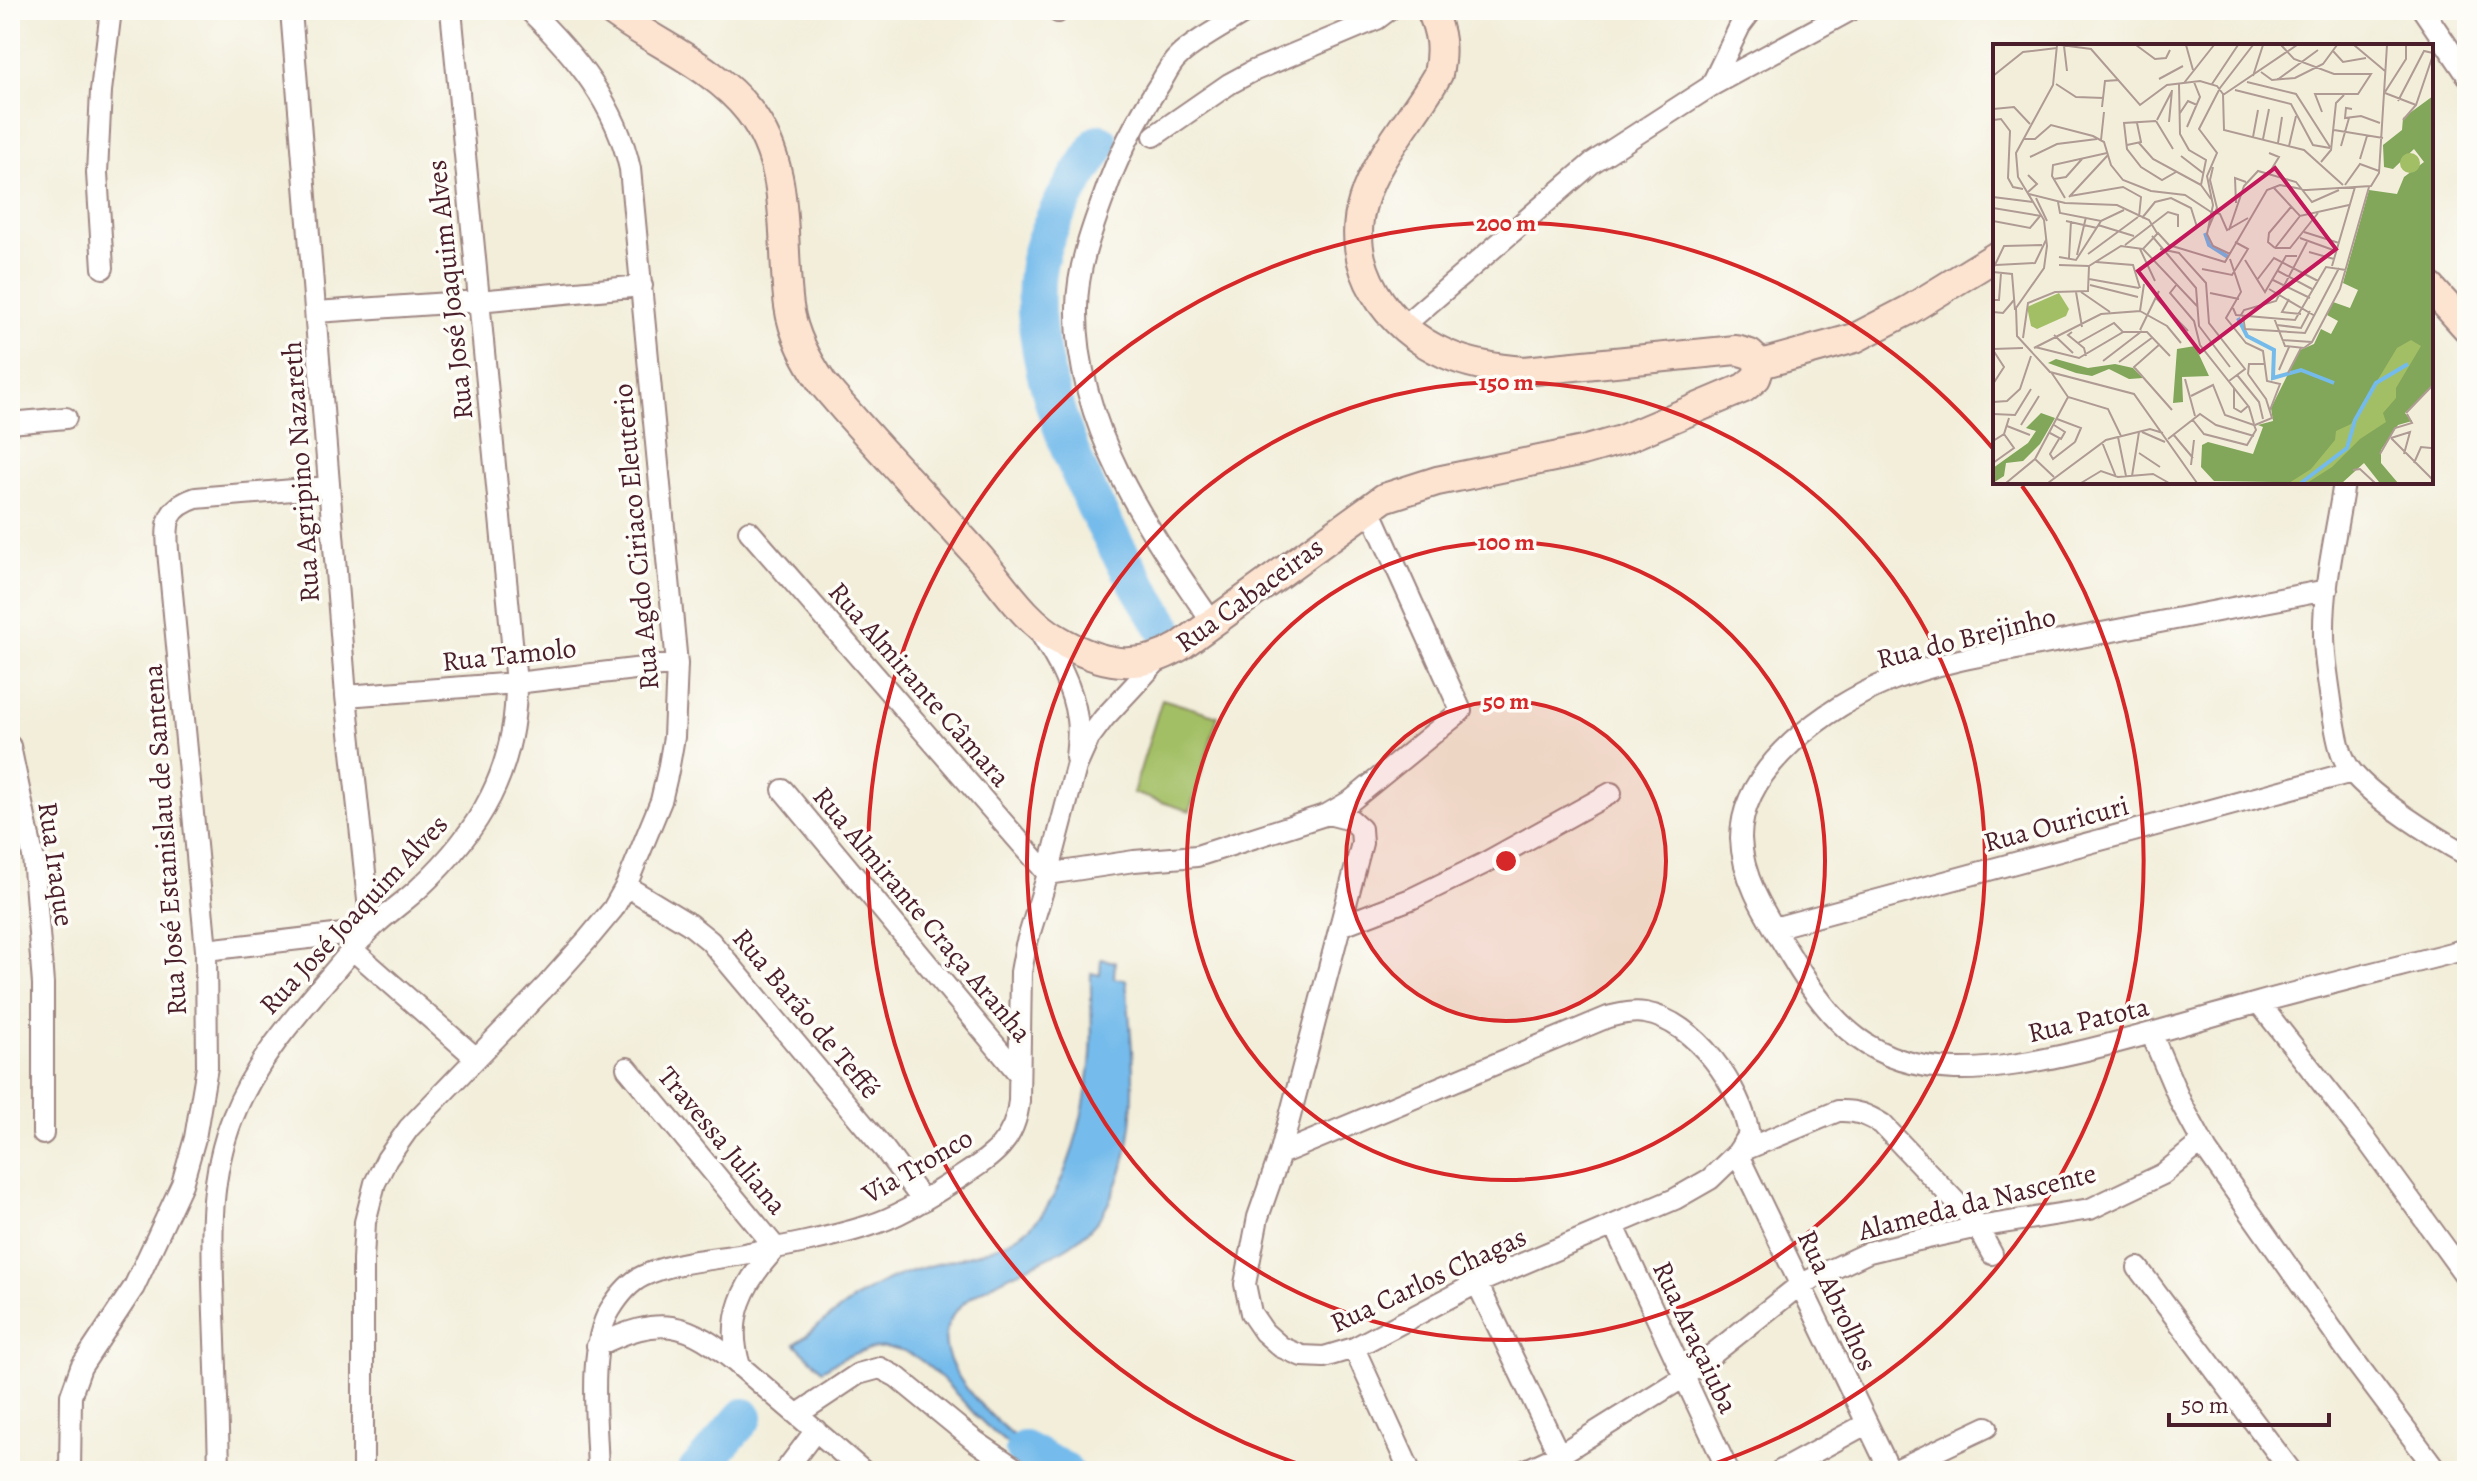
<svg xmlns="http://www.w3.org/2000/svg" width="2477" height="1481" viewBox="0 0 2477 1481" font-family="Alegreya,serif">
	<style>
		.garden { fill: #a3bf65; stroke: #766f48; stroke-width: 2 }
		.water { fill: #74bbeb; stroke: #5f6d8b; stroke-width: 2 }
		.lines { fill: none; stroke-linecap: round; stroke-linejoin: round }
		.river { stroke: #74bbeb; stroke-width: 38 }
		.street-casing { stroke: #9e8682; stroke-width: 24 }
		.secondary-casing { stroke: #9e8682; stroke-width: 32 }
		.street { stroke: #fff; stroke-width: 20 }
		.secondary { stroke: #fde4d1; stroke-width: 28 }
		.ring { fill: none; stroke: #d62828; stroke-width: 4 }
		.labels { text-anchor: middle; stroke-width: 7; stroke-linejoin: round; paint-order: stroke }
		.street-label { font-size: 28px; fill: #4a1f2b; stroke: #fdfcf7 }
		.inset-river { fill: none; stroke: #74bbeb; stroke-width: 4 }
		.inset-road { fill: none; stroke: #af9b94; stroke-width: 2 }
		.view { fill: #c2185b; fill-opacity: 0.15; stroke: #c2185b; stroke-width: 4 }
		.inset-edge { fill: none; stroke: #4a1f2b; stroke-width: 4 }
		.centre { fill: #d62828; stroke: #fdfcf7; stroke-width: 4 }
		.ring-label { font-size: 24px; text-anchor: middle; font-weight: bold; fill: #d62828; stroke: #fdfcf7; stroke-width: 7; stroke-linejoin: round; paint-order: stroke }
	</style>
	<rect width="100%" height="100%" fill="#fdfcf7"/>
	<filter id="ink" filterUnits="userSpaceOnUse"><feTurbulence type="fractalNoise" baseFrequency=".0125" numOctaves="2"/><feDisplacementMap in="SourceGraphic" scale="16" xChannelSelector="R" yChannelSelector="G"/><feConvolveMatrix kernelMatrix="1 2 1 2 8 2 1 2 1" color-interpolation-filters="sRGB"/></filter>
	<filter id="wash" filterUnits="userSpaceOnUse"><feTurbulence type="fractalNoise" baseFrequency=".006" numOctaves="4" result="noise"/><feDisplacementMap in="SourceGraphic" scale="32" xChannelSelector="R" yChannelSelector="G"/><feGaussianBlur stdDeviation="1.8" result="paint"/><feColorMatrix in="noise" values="0 0 0 0 0 0 0 0 0 0 0 0 0 0 0 0 0 1.4 0 .05"/><feComposite in="paint" operator="in"/></filter>
	<g filter="url(#wash)">
		<rect width="100%" height="100%" fill="#f2eeda"/>
		<path class="garden" d="M1162,699L1218,716L1190,811L1133,793Z"/>
		<path class="water" d="M1101,959L1115,962L1114,978L1126,980C1133,1056 1145,1144 1103,1213C1080,1250 1033,1262 997,1282C984,1288 966,1299 957,1310C916,1355 995,1421 1027,1447L1020,1454C1002,1440 984,1425 969,1408C918,1352 896,1325 822,1370L795,1344C825,1321 856,1294 891,1279C935,1259 990,1259 1029,1228C1066,1197 1085,1112 1090,1065C1094,1035 1090,1003 1091,973L1100,975Z"/>
		<g class="lines">
			<path class="river" d="M1100,143C1077,179 1051,214 1040,256C1031,292 1037,335 1045,371C1070,472 1114,547 1169,635
				M1024,1450L1064,1471
				M697,1471L744,1417"/>
		</g>
	</g>
	<g filter="url(#ink)">
		<g class="lines">
			<g class="street-casing">
				<path id="street" d="M291,10L346,696L371,928
					M2423,10L2467,75
					M1058,12L1059,10
					M1711,86L1740,26L1752,10
					M1154,136L1229,84L1253,71L1377,19L1389,10
					M103,268L97,173L101,91L111,10
					M316,312L478,301L642,286
					M1402,327L1592,163L1711,86L1851,10
					M10,423L66,418
					M2344,482C2337,532 2323,583 2324,635C2324,659 2329,684 2332,708C2336,729 2338,755 2352,772C2374,799 2436,838 2467,855
					M749,531L1048,874L1134,861L1197,856L1328,814L1352,800L1461,711L1369,507
					M2327,590C2238,607 2149,624 2060,641C2003,652 1941,660 1887,682C1829,706 1741,767 1741,838C1742,882 1770,921 1792,958C1833,1026 1871,1066 1955,1069C1996,1070 2038,1061 2078,1052C2138,1038 2197,1020 2257,1003C2327,984 2397,967 2467,949
					M1212,622C1148,530 1075,425 1077,308C1077,270 1091,231 1104,196C1118,155 1137,118 1161,82C1166,74 1171,63 1178,57C1192,42 1231,22 1249,10
					M1039,631C1056,658 1073,687 1077,719C1079,732 1077,746 1076,758
					M346,696L516,683L677,664
					M10,746L33,856L43,984V1134
					M783,790L1019,1074
					M1328,814L1351,820L1361,829L1362,843L1280,1154L1258,1217L1245,1284L1251,1313L1264,1332L1281,1347L1302,1356L1324,1357L1354,1348L1477,1283L1675,1199L1710,1179L1737,1153L1838,1111C1856,1110 1867,1115 1882,1124L1974,1221L1992,1254
					M626,886L689,924L710,941L885,1150L923,1201
					M1340,926L1411,899L1483,864L1611,793
					M1774,928L2352,772
					M206,950L343,934L363,938
					M353,950L476,1058
					M2259,1003L2366,1139L2467,1278
					M2152,1035L2181,1103L2207,1151L2348,1352L2437,1471
					M627,1068L776,1248
					M1280,1154L1608,1017C1621,1014 1632,1011 1645,1013C1695,1021 1742,1088 1749,1135L1737,1153L1890,1471
					M1614,1226L1728,1471
					M776,1248C743,1283 725,1318 740,1366L863,1471
					M2138,1268L2291,1471
					M1477,1283L1567,1471
					M597,1346C661,1314 687,1321 740,1366
					M1354,1348L1410,1471
					M798,1414L858,1374L880,1368L897,1377L975,1441L1019,1471
					M70,1471L71,1395L81,1367L134,1287L182,1184L195,1138L207,1067L206,950L168,551C166,523 166,508 196,498L329,487
					M219,1471C218,1419 216,1366 214,1314C212,1245 207,1182 233,1117C253,1066 289,1024 324,983C340,965 355,945 372,928C386,914 403,903 418,889C481,830 516,770 516,683L451,10
					M363,1471V1260L365,1222L375,1183L387,1159L409,1128L547,985L588,939L613,909L626,886L661,801L668,771L674,737L677,664L630,169C616,104 575,55 529,10
					M598,1471C597,1426 587,1348 610,1310C618,1297 630,1282 643,1276C672,1262 707,1260 738,1255C782,1247 826,1239 868,1226C901,1216 930,1196 959,1178C991,1157 1015,1143 1019,1101L1021,972L1026,945L1048,874L1076,767L1089,738L1104,718L1159,659
					M785,1471L816,1430
					M1524,1471L1559,1455L1684,1377L1801,1284L1869,1252L1914,1241L1978,1227L2090,1209L2163,1174L2202,1142
					M1780,1471L1866,1424
					M1894,1471L1987,1427"/>
			</g>
			<g class="secondary-casing">
				<path id="secondary" d="M610,10C655,44 714,66 749,111C793,168 780,239 789,306C793,335 807,360 823,384C873,444 928,499 979,557C1004,586 1025,621 1059,640C1100,664 1137,672 1179,647L1384,498L1437,481L1583,451L1621,440L1744,388L1756,378L1761,364
					M1431,10C1441,33 1443,49 1438,74C1415,116 1377,155 1363,201C1343,266 1387,329 1446,354C1471,365 1497,369 1524,371L1736,350L1750,354L1761,364
					M2431,288L2467,328
					M1761,364L1855,338L1909,310L1995,257"/>
			</g>
			<use href="#street" class="street"/>
			<use href="#secondary" class="secondary"/>
		</g>
	</g>
	<circle cx="1506" cy="861" r="160" fill="#d62828" fill-opacity=".12"/>
	<g class="ring">
		<circle cx="1506" cy="861" r="160"/>
		<circle cx="1506" cy="861" r="319"/>
		<circle cx="1506" cy="861" r="479"/>
		<path d="M1314 1469A638 638 0 1 1 1995 451M2022 486A638 638 0 0 1 1698 1469"/>
	</g>
	<g class="labels">
		<g class="street-label">
			<text transform="translate(449 290) rotate(-96)" y="10">Rua José Joaquim Alves</text>
			<text transform="translate(300 472) rotate(-94)" y="10">Rua Agripino Nazareth</text>
			<text transform="translate(635 537) rotate(-95)" y="10">Rua Agdo Ciriaco Eleuterio</text>
			<text transform="translate(1249 594) rotate(-36)" y="10">Rua Cabaceiras</text>
			<text transform="translate(1966 637) rotate(-14)" y="10">Rua do Brejinho</text>
			<text transform="translate(509 654) rotate(-6)" y="10">Rua Tamolo</text>
			<text transform="translate(920 684) rotate(49)" y="10">Rua Almirante Câmara</text>
			<text transform="translate(2056 823) rotate(-15)" y="10">Rua Ouricuri</text>
			<text transform="translate(164 840) rotate(-94)" y="10">Rua José Estanislau de Santena</text>
			<text transform="translate(57 864) rotate(82)" y="10">Rua Iraque</text>
			<text transform="translate(353 914) rotate(-47)" y="10">Rua José Joaquim Alves</text>
			<text transform="translate(923 914) rotate(50)" y="10">Rua Almirante Craça Aranha</text>
			<text transform="translate(807 1013) rotate(50)" y="10">Rua Barão de Teffé</text>
			<text transform="translate(2088 1019) rotate(-13)" y="10">Rua Patota</text>
			<text transform="translate(723 1140) rotate(50)" y="10">Travessa Juliana</text>
			<text transform="translate(917 1165) rotate(-30)" y="10">Via Tronco</text>
			<text transform="translate(1977 1201) rotate(-14)" y="10">Alameda da Nascente</text>
			<text transform="translate(1428 1279) rotate(-25)" y="10">Rua Carlos Chagas</text>
			<text transform="translate(1838 1300) rotate(65)" y="10">Rua Abrolhos</text>
			<text transform="translate(1696 1337) rotate(65)" y="10">Rua Araçaiuba</text>
		</g>
	</g>
	<g transform="translate(1993 44)">
		<rect width="440" height="440" fill="#f2eeda"/>
		<path d="M440,52V341L412,369L419,377L405,381L388,406V419L405,439L386,438L371,419L349,439L221,437L208,423L209,401L215,398L260,410L270,383L265,381L280,377L278,364L307,306L321,300L328,285L338,290L345,277L334,271L340,258L357,264L365,246L350,239L376,146L404,150L411,133L431,118L421,105L400,125L391,123L390,101L409,86L410,74ZM202,302L216,332L189,333L190,358L180,359L184,305ZM63,315L95,324L122,320L140,324L150,334L136,335L116,325L99,332L83,329L55,319ZM48,369L62,374L47,400L30,417L13,419L11,432L0,439V424L35,399L43,387L33,384Z" fill="#82a65a"/>
		<path d="M418,296L428,302L403,344V354L390,369L393,378L367,395L339,423L314,439H296L318,425L342,396L343,387L358,380L404,304Z" fill="#a3bf65"/>
		<path d="M66,249L76,265L73,272L44,285L38,282L34,263Z" fill="#a3bf65"/>
		<path d="M407 119a10 10 0 1 1 20 0a10 10 0 1 1-20 0Z" fill="#a3bf65"/>
		<path class="inset-river" d="M212,189L216,201L235,213M245,274L254,292L281,306L280,334L308,326L341,339M308,439L354,404L362,376L383,339L415,320"/>
		<path class="inset-road" d="M64,1L60,41L23,109L25,133L51,176L54,202L51,224L23,264L24,292L57,328L141,350L204,439M68,1L98,5L147,61L174,41L207,37L224,42L230,50L231,86L311,106L350,141M143,1L162,15L173,14L177,6M193,1L200,26M288,1L301,15L341,30H378L365,50H322L329,68M361,1L392,27M71,2L74,27M340,7L350,18L373,14M268,28L279,36L302,34L330,20L344,1M0,32L30,8L64,4M260,32L270,1M166,35L190,22M284,36L325,6M254,38L303,50L337,103M191,39L221,1M63,40L83,53L111,54M186,40L187,90L196,106L213,116L208,141L218,155M219,40L245,1M242,46L298,60L320,101L337,104M392,48L413,15V1M392,49L423,61M230,51L304,1M405,57L431,7L440,9M109,63L112,37L126,36M0,65L21,63L37,80M359,65L353,64L352,74L368,72L387,79M187,69L195,57L204,61M0,76L8,75L17,87L15,134L20,143L30,145M164,76L179,47M410,76L423,61L440,11M163,77L131,79L134,105L148,123L169,136L183,128M163,77L180,105M176,78L179,46M194,83L207,53L201,38M341,86L390,94M260,93L265,66M31,95H42L58,81L100,92L111,98L118,121L130,136L158,147L192,151L218,168M270,95L276,65M108,96L111,68M146,99L160,115L208,141M285,99L289,73M134,101L148,98L144,79M296,102L303,72M348,102L356,74M276,109L286,113L278,126M188,112L210,129M37,113L64,100L104,95M367,115L374,92M328,118L338,106L343,59L351,51M35,131L44,140L35,148M61,135L73,133L89,115M352,141L367,120L386,127M281,144L307,172L356,161M36,150L72,159L124,161L156,176L164,189M77,152L130,143L148,153L146,173M0,153L40,158M76,153L115,111M43,154L54,177M72,154L59,132L60,121L114,109M65,158L67,169L108,177L131,166M243,159L242,134L253,138M0,164L48,172M218,167L227,170L234,186L255,174M149,174L162,158L178,154L198,164L204,183M0,177L37,184L47,172M73,177L104,184M105,181L141,192M215,185L224,164L217,136L220,123M236,186L251,142L265,127L303,138L319,158L346,146M311,188L346,199M159,192L203,244L206,282L237,323M307,194L343,207M132,201L175,168L185,171V183M282,204H297L325,169M282,204L275,198L276,189L298,163M282,204L307,172M147,205L162,237M150,205L204,262M167,205L186,209L213,239L216,279L252,325L236,337M316,208L341,215M95,210L145,173M237,210L220,202L214,190L220,161L214,132L224,109L206,85L227,44L260,1M84,211L93,173M66,213L83,216L108,177M76,214L78,177M237,215L248,248L233,274L253,299L270,307L274,337L287,340L277,366M252,216L272,248L293,212H304M103,218L140,221L147,244M3,221L42,219L53,196M66,221L96,222M339,222L362,143M0,225L11,202L49,201M209,225L239,231L255,205L242,198M285,227L319,245M0,228L19,230L22,266M96,235L146,244M264,236L281,214L325,237M280,236L317,254M184,240L177,249L201,277L207,301L256,363L261,380M97,241L145,253M276,245L322,272M83,248L89,283M88,248L117,268M217,249L246,255M162,253L195,287M296,255L289,268L308,270M0,256H6L8,229M240,264L243,271L302,276L333,223L353,226M147,267L174,282L188,299M0,268L10,269L21,256M248,271L251,266L283,257L314,198M250,272L252,285L312,289L346,224M281,274L292,302L311,304L319,298L347,245L376,143M284,281L308,284L317,267M147,286L166,247M79,288L75,291L91,304L93,312M130,288H154L177,312M61,291L80,309M30,294L35,259L62,248L95,247L96,222L128,202L150,205L165,189L176,201L232,218L274,146L287,141L314,146L378,142L386,129L394,1M289,296L319,298M167,300L141,323L179,366M42,303L86,314L130,288L121,279L85,299M41,304L108,270L147,267L151,240M0,305L30,304M0,306L11,323L0,340M110,317L149,287M126,318L160,293M286,326L296,303M58,328L75,353L115,365L128,392M295,329L308,304M255,330L273,355L279,374L262,381M255,330L256,320H271M244,331L266,358L270,375M192,335L202,372M241,344V364L248,368L255,362M198,352L220,341L232,371L261,381L263,386L254,401L211,390L199,375M0,358L14,357L27,345L38,312M413,369L440,341M0,370L22,371L38,345M64,375L88,384L82,398M28,381L46,352M14,382L37,391M149,388L172,398M57,389L68,395L72,388L61,381M180,390L200,414M125,393L133,432M398,394L440,436M398,394L417,388L411,410M66,395L57,410L60,415L82,398M175,395L207,370L223,381L261,392M0,397L11,390L16,374M109,398L123,433M146,409L167,423M387,410L402,384L419,379L414,370M42,415L61,433M0,419L21,404L11,390M421,419L428,403L438,404M198,421L201,396M360,426L367,425L382,439M139,432L146,388M13,439L42,415L75,353M55,439L113,396L157,385L170,389M88,439L108,427L125,433L160,430L176,439"/>
		<path class="view" d="M282,124L343,205L207,308L145,227Z"/>
		<rect width="440" height="440" class="inset-edge"/>
	</g>
	<circle cx="1506" cy="861" r="12" class="centre"/>
	<g class="ring-label">
		<text x="1506" y="231">200 m</text>
		<text x="1506" y="390">150 m</text>
		<text x="1506" y="550">100 m</text>
		<text x="1506" y="709">50 m</text>
	</g>
	<rect width="2477" height="1481" fill="none" stroke="#fdfcf7" stroke-width="40"/>
	<path d="M2169 1413v12h160v-12" fill="none" stroke="#4a1f2b" stroke-width="4"/>
	<text x="2181" y="1413" font-size="24" fill="#4a1f2b" stroke="#fdfcf7" stroke-width="6" paint-order="stroke">50 m</text>
</svg>
